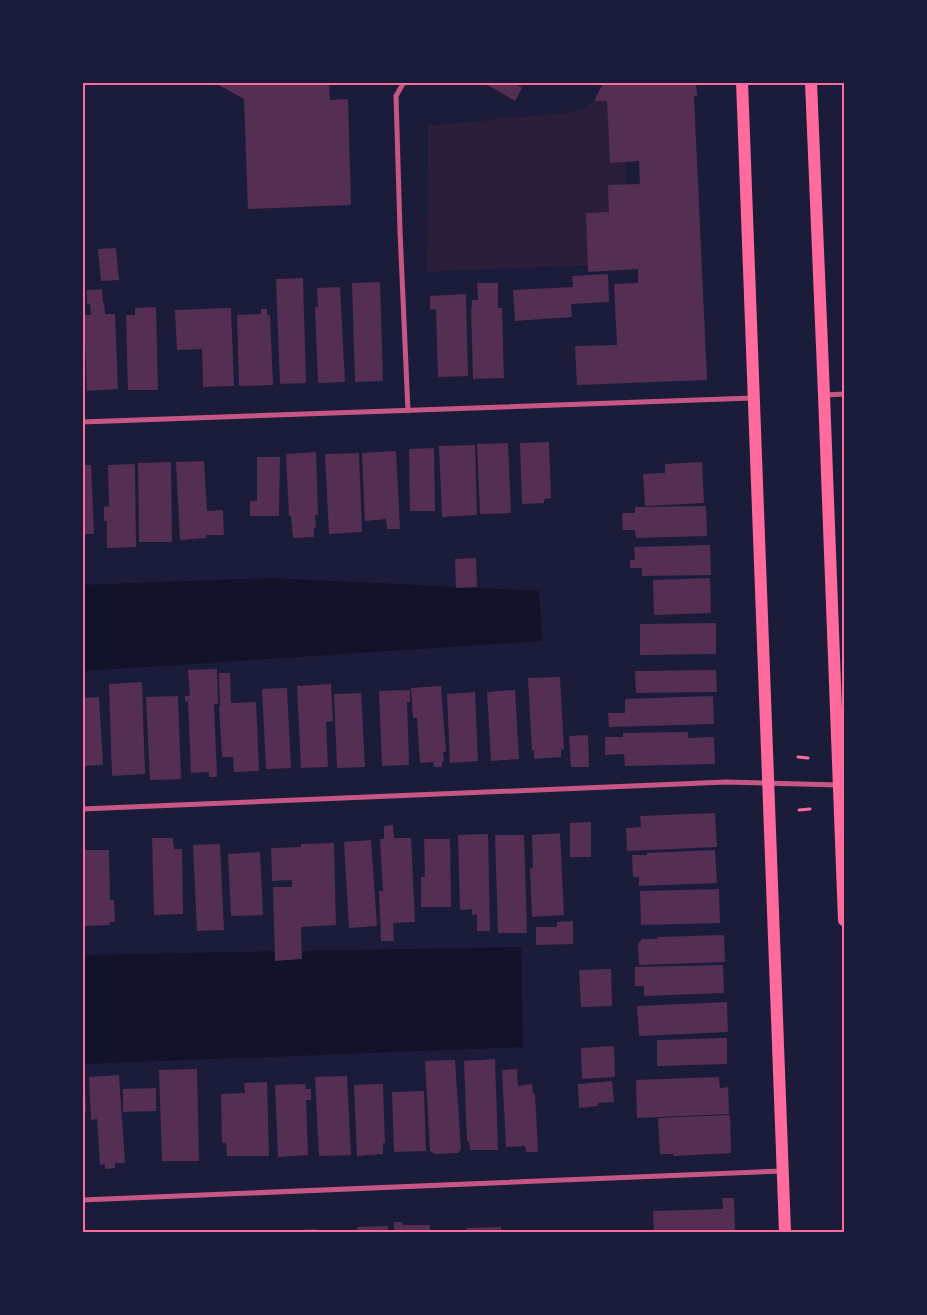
<svg xmlns="http://www.w3.org/2000/svg" width="927" height="1315" viewBox="0 0 927 1315" font-family="Helvetica,sans-serif">
	<style>
		.green { fill: #2a1e3b }
		.water { fill: #12122b }
		.building { fill: #542f53 }
		.lines { fill: none; stroke-linecap: round; stroke-linejoin: round }
		.path { stroke: #ff6b9d; stroke-width: 3 }
		.minor { stroke: #c65784; stroke-width: 5 }
		.primary { stroke: #ff6b9d; stroke-width: 12 }
		.neatline { fill: none; stroke: #ff6b9d; stroke-width: 2 }
	</style>
	<rect width="100%" height="100%" fill="#1b1b3a"/>
	<path class="green" d="M594,101H607L610,162H625V185L609,212L586,213L588,265L427,272L428,126L581,111Z"/>
	<path class="water" d="M271,578L539,591L542,641L83,671L82,585Z
		M521,947L523,1047L83,1064L82,955Z"/>
	<path class="building" d="M213,82L329,83L330,100L348,99L351,205L248,209L244,99Z
		M482,82H514V83L522,88L515,101Z
		M604,82H696L697,96H694L707,380L577,385L575,346L617,345L614,284L638,283V269L588,272L586,213L609,212L608,185L640,184L639,161L610,163L607,101H594Z
		M116,248L119,280L101,281L98,249Z
		M608,274L609,302L571,304L572,317L515,321L513,290L573,287L572,276Z
		M303,278L306,383L280,384L276,279Z
		M380,282L383,381L355,382L352,283Z
		M477,283H498V308H502L504,378L473,379L471,308H472V300H478Z
		M340,287L345,382L318,383L315,307H318L317,288Z
		M102,289L103,303H104L105,314H115L118,389L87,391L84,315H91L90,304H87V290Z
		M466,294L468,376L438,377L436,309L430,310V296Z
		M156,307L158,390H128L126,315H135V308Z
		M231,308L234,386L203,387L202,349L177,350L175,310Z
		M261,309H267V315H270L273,385L239,386L237,315L261,314Z
		M549,442L551,498L544,499V503L522,504L520,443Z
		M508,443L511,513L480,514L477,444Z
		M475,445L477,515L442,517L439,446Z
		M434,448L435,511H410L409,449Z
		M396,451L400,529H387L386,519L365,521L362,453Z
		M316,452L318,515H315L316,527L314,528V537L293,538L291,516H289L286,454Z
		M359,453L362,532L329,534L325,454Z
		M257,457H280L279,516H250V501H257Z
		M204,461L207,511L223,510L224,535H206V538L180,540L176,462Z
		M171,462L172,542H139L138,463Z
		M702,462L704,503L645,506L643,474L665,473V464Z
		M135,464L136,547L107,548V521H104V507L109,506L108,465Z
		M82,465H91L94,534H82Z
		M706,506L707,536L636,538L635,530H623L622,513H635V507Z
		M710,545L711,575L642,576V568H630V560H635L634,547Z
		M476,558L477,587L456,588L455,559Z
		M710,578L711,613L654,615L653,580Z
		M716,623V654L640,655V624Z
		M217,669L218,704H214L217,777H209V772L191,773L188,701L185,702V696H190L188,670Z
		M716,670L717,692L636,693L635,671Z
		M219,673H230L231,703L256,702L259,771L234,772L233,757H222L219,706H220Z
		M560,677L564,750L561,749V757L534,759V750L532,751L528,678Z
		M142,682L145,774L112,776L109,684Z
		M331,684L333,721L326,722L328,767L301,768L297,686Z
		M441,686L446,752H443L444,761L442,762V767H434L433,762L420,763L417,718H413L411,688Z
		M287,688L291,768L266,769L262,689Z
		M410,690V702H407L409,765L382,766L379,691Z
		M515,690L519,759L491,761L487,692Z
		M475,692L478,761L450,763L447,694Z
		M361,693L365,767L337,768L334,694Z
		M178,696L181,779L150,780L146,697Z
		M713,696L714,724L609,727L608,713H625V699Z
		M99,697L103,765L82,766V698Z
		M688,732V738L714,737L715,764L625,766L624,754L605,755V737H623V733Z
		M588,735L589,767H571L569,736Z
		M715,813L717,847L627,851L626,828L641,827L640,816Z
		M591,822V857H570V823Z
		M393,825L394,838H411L415,922L393,923L394,941H381L379,891H383L380,839H384V826Z
		M560,833L564,915L532,917L530,868H533L532,835Z
		M488,834L490,931H477V914L472,915V909L460,910L458,835Z
		M495,835H524L527,933H498Z
		M152,838H173L174,849H182L183,914L154,915Z
		M424,839H450L451,907H421V877H425Z
		M371,840L377,926L349,928L344,842Z
		M334,843L336,925L301,927L302,959L275,961L273,887H292V880L272,881L271,848L301,847V844Z
		M220,844L224,930L197,931L193,845Z
		M82,850H109L110,900H114L115,922H110V925L82,926Z
		M715,850L717,883L639,886V877H633L632,855H647V853Z
		M260,852L263,915L231,916L228,854Z
		M719,889L720,923L641,925L640,891Z
		M573,921V944L536,945V927H557V922Z
		M724,935L725,962L639,965L638,944L642,939H657L658,937Z
		M723,965L724,993L644,996V986H635V967Z
		M611,969L612,1006L581,1007L579,970Z
		M727,1002L728,1032L639,1036L637,1006Z
		M727,1038V1064L657,1066V1040Z
		M614,1046L615,1077L582,1079L581,1048Z
		M495,1059L498,1150H470L469,1141L467,1142L464,1061Z
		M455,1060L461,1149L458,1153L435,1154L430,1151L425,1061Z
		M197,1069L199,1161H162L159,1070Z
		M517,1069L518,1086L532,1084L533,1094L535,1093L538,1152H526L525,1146L506,1147L502,1070Z
		M119,1075L125,1163H115V1168L105,1169V1164L100,1165L97,1119L91,1120L89,1077Z
		M347,1076L351,1155L319,1156L315,1077Z
		M719,1077L720,1088L728,1087L729,1114L637,1118L636,1080Z
		M612,1081L614,1102L598,1103V1106L579,1108L578,1084Z
		M267,1082L269,1156H227L226,1143H222L221,1094L245,1093L244,1083Z
		M82,1083H85V1086L86,1113H82Z
		M305,1084L306,1089H311V1100H306L308,1155L278,1157L275,1085Z
		M383,1084L385,1143H383V1154L357,1156L354,1085Z
		M156,1088V1111L123,1112V1089Z
		M424,1091L426,1151L394,1152L392,1092Z
		M730,1115L731,1153L674,1156L673,1154H660L658,1118Z
		M722,1198H734L735,1232H654L653,1211L723,1209Z
		M394,1222H402L403,1225H430V1232H394Z
		M388,1226V1232H357V1227Z
		M501,1227V1232H467V1228Z
		M316,1229V1232H289V1231Z
		M353,1230L354,1232H324V1231Z"/>
	<g class="lines">
		<path class="path" d="M798,757L808,758
			M799,810L810,809"/>
		<path class="minor" d="M404,82L396,96L400,231L408,411
			M825,395L844,394
			M82,422L753,398
			M82,809L726,782L839,785
			M82,1200L782,1171"/>
		<path class="primary" d="M742,82L785,1232
			M811,82L824,395L844,920"/>
	</g>
	<rect width="927" height="1315" fill="none" stroke="#1b1b3a" stroke-width="168"/>
	<rect x="84" y="84" width="759" height="1147" class="neatline"/>
</svg>
